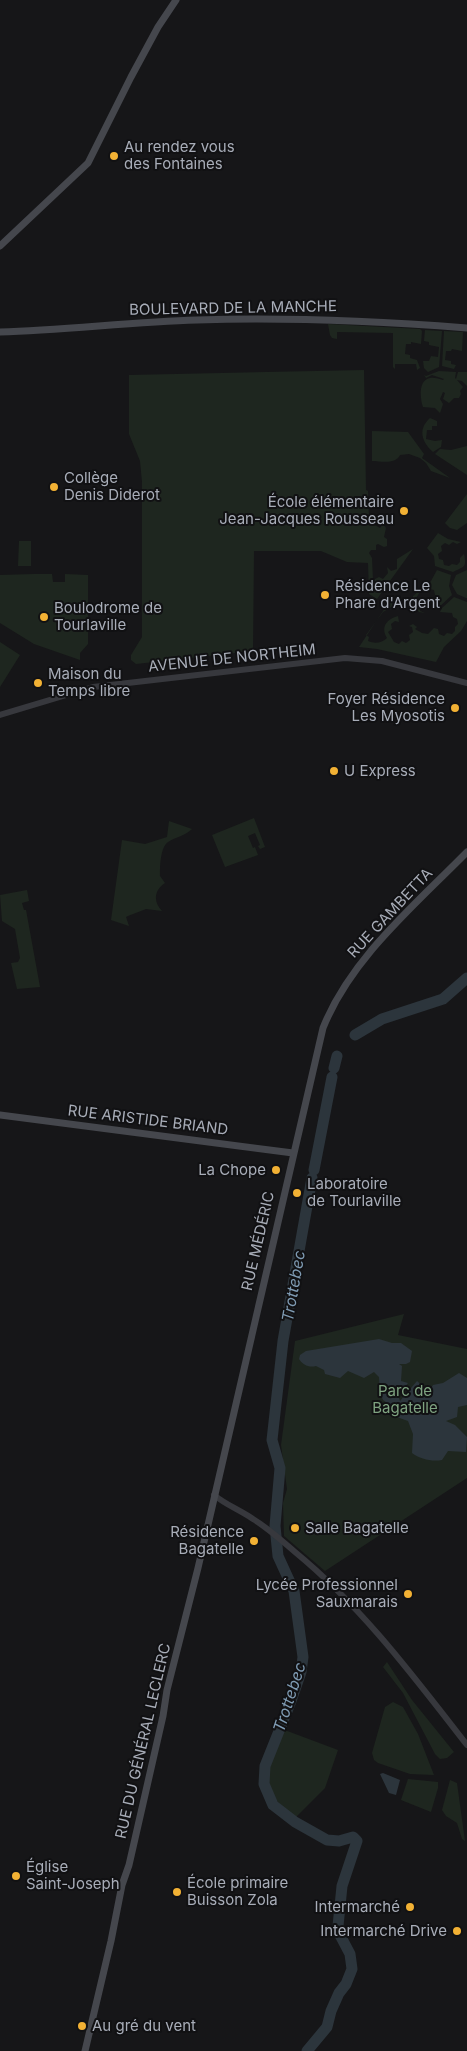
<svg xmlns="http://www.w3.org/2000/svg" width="467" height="2051" viewBox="0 0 467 2051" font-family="Inter,sans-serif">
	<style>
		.green { fill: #1e261f }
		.water { fill: #2c353c }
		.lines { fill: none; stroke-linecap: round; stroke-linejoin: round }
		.river { stroke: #2c353c; stroke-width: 11 }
		.tertiary { stroke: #37383d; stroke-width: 6 }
		.secondary { stroke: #45474d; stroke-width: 7 }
		.poi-dot { fill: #f2b134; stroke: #111113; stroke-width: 2 }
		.labels { text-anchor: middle; stroke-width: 4; stroke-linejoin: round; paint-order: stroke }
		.poi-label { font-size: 15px; fill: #a8adb8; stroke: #111113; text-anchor: start }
		.street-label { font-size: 15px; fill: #a8adb8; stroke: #111113 }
		.park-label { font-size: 15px; fill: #7fa381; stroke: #111113 }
		.water-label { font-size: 16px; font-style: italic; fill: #7f9bb3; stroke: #111113 }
	</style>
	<rect width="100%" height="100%" fill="#161618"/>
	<path class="green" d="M328,324L420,329L422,331L421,344L411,342V344H406L405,354L410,355V358L417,360L420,368L417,370L416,364H395V369L393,367V333L337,332V339L332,338L330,335Z
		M425,330L442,331L439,367L428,372L424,368L423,361H429L431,356L438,357L439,347L429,345V342L424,341Z
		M444,331L463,332L462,351L452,349L451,351H446L445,360L451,361V364L456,365L454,369L442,366Z
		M364,370L366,490L368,491L369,519L371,523L380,528L383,524L386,528L384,537L387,539V546L384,547L378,544L376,545V550H371L369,553L372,558L373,580L379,577L383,579L388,573L387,567L391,571L397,569V559L413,549L377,599L369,594L368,563L347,562L321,551H254L253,651L136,664L131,660V655L142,637V482L140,461L129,434V375Z
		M439,371L456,372L455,378L456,379L458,372H467V386L462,381L457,380L463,387L460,391L461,394L459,398H454L449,403L443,399L445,393L443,392L440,399L443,404L440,413L435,408L423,407C420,399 418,380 430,378C434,377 439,379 443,380L444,379L432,375L426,378L424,375L426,376Z
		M430,418L437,421V426H432V430H427L426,439L435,441L442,440L441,447L433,452C421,441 418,429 430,418Z
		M372,431L408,432L424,454L422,458L450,478L431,471L426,463L420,458L409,454L400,455C395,465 381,461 372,461Z
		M467,446V475L435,454L440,449L451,450Z
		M467,494V523L457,530L450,528L445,523Z
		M438,533L448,539L461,542L457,544L453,542L449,545L445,543L441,546L442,551L438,554L439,559L443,560L444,565L449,566L452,564L457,565L460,562V558L464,554C467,568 464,566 453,572L435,566L434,556L427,548Z
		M19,541H31V566H18Z
		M437,570L451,575L449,586L452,595L437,609L436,604L439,601V597L435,595L434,590L429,589L425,591L421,590L415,600V604L420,606V611L425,613L419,612L413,605V596L431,581Z
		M467,570V598H466L457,594L452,585L456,575Z
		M34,574H52L53,582H65V574L88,575V644L80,653V660L34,644L0,623V575Z
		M393,596L397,604L383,612L366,635L369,637L368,641C375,644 382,643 387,638C380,627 387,619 398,616L399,622L395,621L391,624L392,629L388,632L394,642L399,644L402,641L406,643L410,640L409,635L413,632L412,627L409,626L413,624L417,627L415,629L422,633L428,634L434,628L438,629L439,634L444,636L447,633L452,634L455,631V627L458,624L457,619L453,617L452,613L440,612L442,608L454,597L467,602V621L461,631L444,647L436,662L377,649L359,647Z
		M0,642L20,655L0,687Z
		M254,818L265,847L260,849L258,846L260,845L255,833L248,836L253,848L255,847L258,855L225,867L212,835Z
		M169,821L192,829C185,836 176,837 168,842C160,848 160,867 160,876L165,883C154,890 153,902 162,911L146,909L128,916L126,917L129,926L111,920L122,840L145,844L167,837Z
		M27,890L29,901L22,903L24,910H26L40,987L17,989L11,963L18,962L20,958L15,929L2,921L0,895Z
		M404,1314L398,1335L467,1349V1478L325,1571L284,1536L283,1503L287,1489L281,1445L295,1341Z
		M387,1662L412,1700L454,1752L447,1758L440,1759L435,1754L403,1693L383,1667Z
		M393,1702L403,1707L418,1734L434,1775L410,1774L378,1763L374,1760L372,1753L385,1707Z
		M282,1729L338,1750L325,1788L295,1818C256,1788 265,1769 282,1729Z
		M408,1779L438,1782V1788L431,1812L401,1800Z
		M450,1780L457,1783L465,1841L462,1839L457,1823L446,1816L442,1810Z"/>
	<path class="water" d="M379,1339L392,1343H401L412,1351L410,1362L406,1364H399L402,1366L401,1381L408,1383L398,1395L400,1401L417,1381L429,1392L433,1385L443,1383L459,1373L467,1378V1405L458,1407L457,1417L446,1421L455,1425L467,1437L466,1452L448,1451L442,1460C432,1462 420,1459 412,1453L413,1434L408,1421L391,1415L393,1407L383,1400L380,1393L379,1377L374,1372L364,1378L348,1371L340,1378L325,1374L324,1370L316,1366C309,1368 303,1365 299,1359L300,1355L306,1351Z
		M383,1773L400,1780L396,1795L389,1793L380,1774Z"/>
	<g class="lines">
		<path class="river" d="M355,1035L382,1019L443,999L467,978
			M334,1068L337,1056
			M314,1170L332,1077
			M307,2051L327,2027L331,2011L339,1993L346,1984L352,1969L350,1954L340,1935L338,1926L342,1886L357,1841L353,1837L339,1841L327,1840L295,1822L273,1805L264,1784L265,1766L291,1701L301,1672L303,1657L294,1591L278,1556L275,1526L280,1468L272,1440L283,1341L312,1178"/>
		<path class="tertiary" d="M0,715L93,687L345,658L382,661L467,683
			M214,1495C226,1505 240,1510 253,1519C268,1528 282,1541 295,1552C362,1607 414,1677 467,1745"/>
		<path class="secondary" d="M0,246L88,163L131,77L158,27L176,0
			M0,332C66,330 131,322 197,320C287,317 377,321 467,328
			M0,1115L293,1153
			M85,2051L111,1941L122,1885L129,1865L163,1716L167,1690L198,1568L323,1028C351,958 415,905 467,852"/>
	</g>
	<g class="poi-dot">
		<circle cx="114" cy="156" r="5"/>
		<circle cx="54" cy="487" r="5"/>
		<circle cx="404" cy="511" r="5"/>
		<circle cx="325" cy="595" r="5"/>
		<circle cx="44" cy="617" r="5"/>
		<circle cx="38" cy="683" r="5"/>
		<circle cx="455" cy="708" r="5"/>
		<circle cx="334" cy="771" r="5"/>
		<circle cx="276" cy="1170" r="5"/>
		<circle cx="297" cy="1193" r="5"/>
		<circle cx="295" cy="1528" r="5"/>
		<circle cx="254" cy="1541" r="5"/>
		<circle cx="408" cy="1594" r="5"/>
		<circle cx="16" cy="1876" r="5"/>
		<circle cx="177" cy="1892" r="5"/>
		<circle cx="410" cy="1907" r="5"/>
		<circle cx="457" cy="1931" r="5"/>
		<circle cx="82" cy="2026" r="5"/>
	</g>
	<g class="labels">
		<g class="poi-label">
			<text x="124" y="152">Au rendez vous<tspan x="124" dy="17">des Fontaines</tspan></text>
			<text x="64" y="483">Collège<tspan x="64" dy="17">Denis Diderot</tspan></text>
			<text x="394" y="507" text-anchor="end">École élémentaire<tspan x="394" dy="17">Jean-Jacques Rousseau</tspan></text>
			<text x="335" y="591">Résidence Le<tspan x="335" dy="17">Phare d'Argent</tspan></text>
			<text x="54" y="613">Boulodrome de<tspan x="54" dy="17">Tourlaville</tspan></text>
			<text x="48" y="679">Maison du<tspan x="48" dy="17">Temps libre</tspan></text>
			<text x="445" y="704" text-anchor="end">Foyer Résidence<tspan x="445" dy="17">Les Myosotis</tspan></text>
			<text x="344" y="776">U Express</text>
			<text x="266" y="1175" text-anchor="end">La Chope</text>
			<text x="307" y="1189">Laboratoire<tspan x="307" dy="17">de Tourlaville</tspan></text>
			<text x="305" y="1533">Salle Bagatelle</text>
			<text x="244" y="1537" text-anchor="end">Résidence<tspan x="244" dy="17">Bagatelle</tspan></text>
			<text x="398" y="1590" text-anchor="end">Lycée Professionnel<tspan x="398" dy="17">Sauxmarais</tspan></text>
			<text x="26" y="1872">Église<tspan x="26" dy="17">Saint-Joseph</tspan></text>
			<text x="187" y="1888">École primaire<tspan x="187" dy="17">Buisson Zola</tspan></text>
			<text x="400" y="1912" text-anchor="end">Intermarché</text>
			<text x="447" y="1936" text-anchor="end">Intermarché Drive</text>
			<text x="92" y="2031">Au gré du vent</text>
		</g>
		<g class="street-label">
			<text transform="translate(233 308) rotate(-1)" y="5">BOULEVARD DE LA MANCHE</text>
			<text transform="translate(232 658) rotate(-6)" y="5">AVENUE DE NORTHEIM</text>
			<text transform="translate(390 913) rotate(-47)" y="5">RUE GAMBETTA</text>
			<text transform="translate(148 1120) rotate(7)" y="5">RUE ARISTIDE BRIAND</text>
			<text transform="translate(258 1241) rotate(-77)" y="5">RUE MÉDÉRIC</text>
			<text transform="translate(143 1741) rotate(-77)" y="5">RUE DU GÉNÉRAL LECLERC</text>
		</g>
		<g class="park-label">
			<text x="405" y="1396">Parc de<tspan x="405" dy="17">Bagatelle</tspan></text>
		</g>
		<g class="water-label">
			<text transform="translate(293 1286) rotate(-80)" y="6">Trottebec</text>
			<text transform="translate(289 1697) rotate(-72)" y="6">Trottebec</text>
		</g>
	</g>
</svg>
